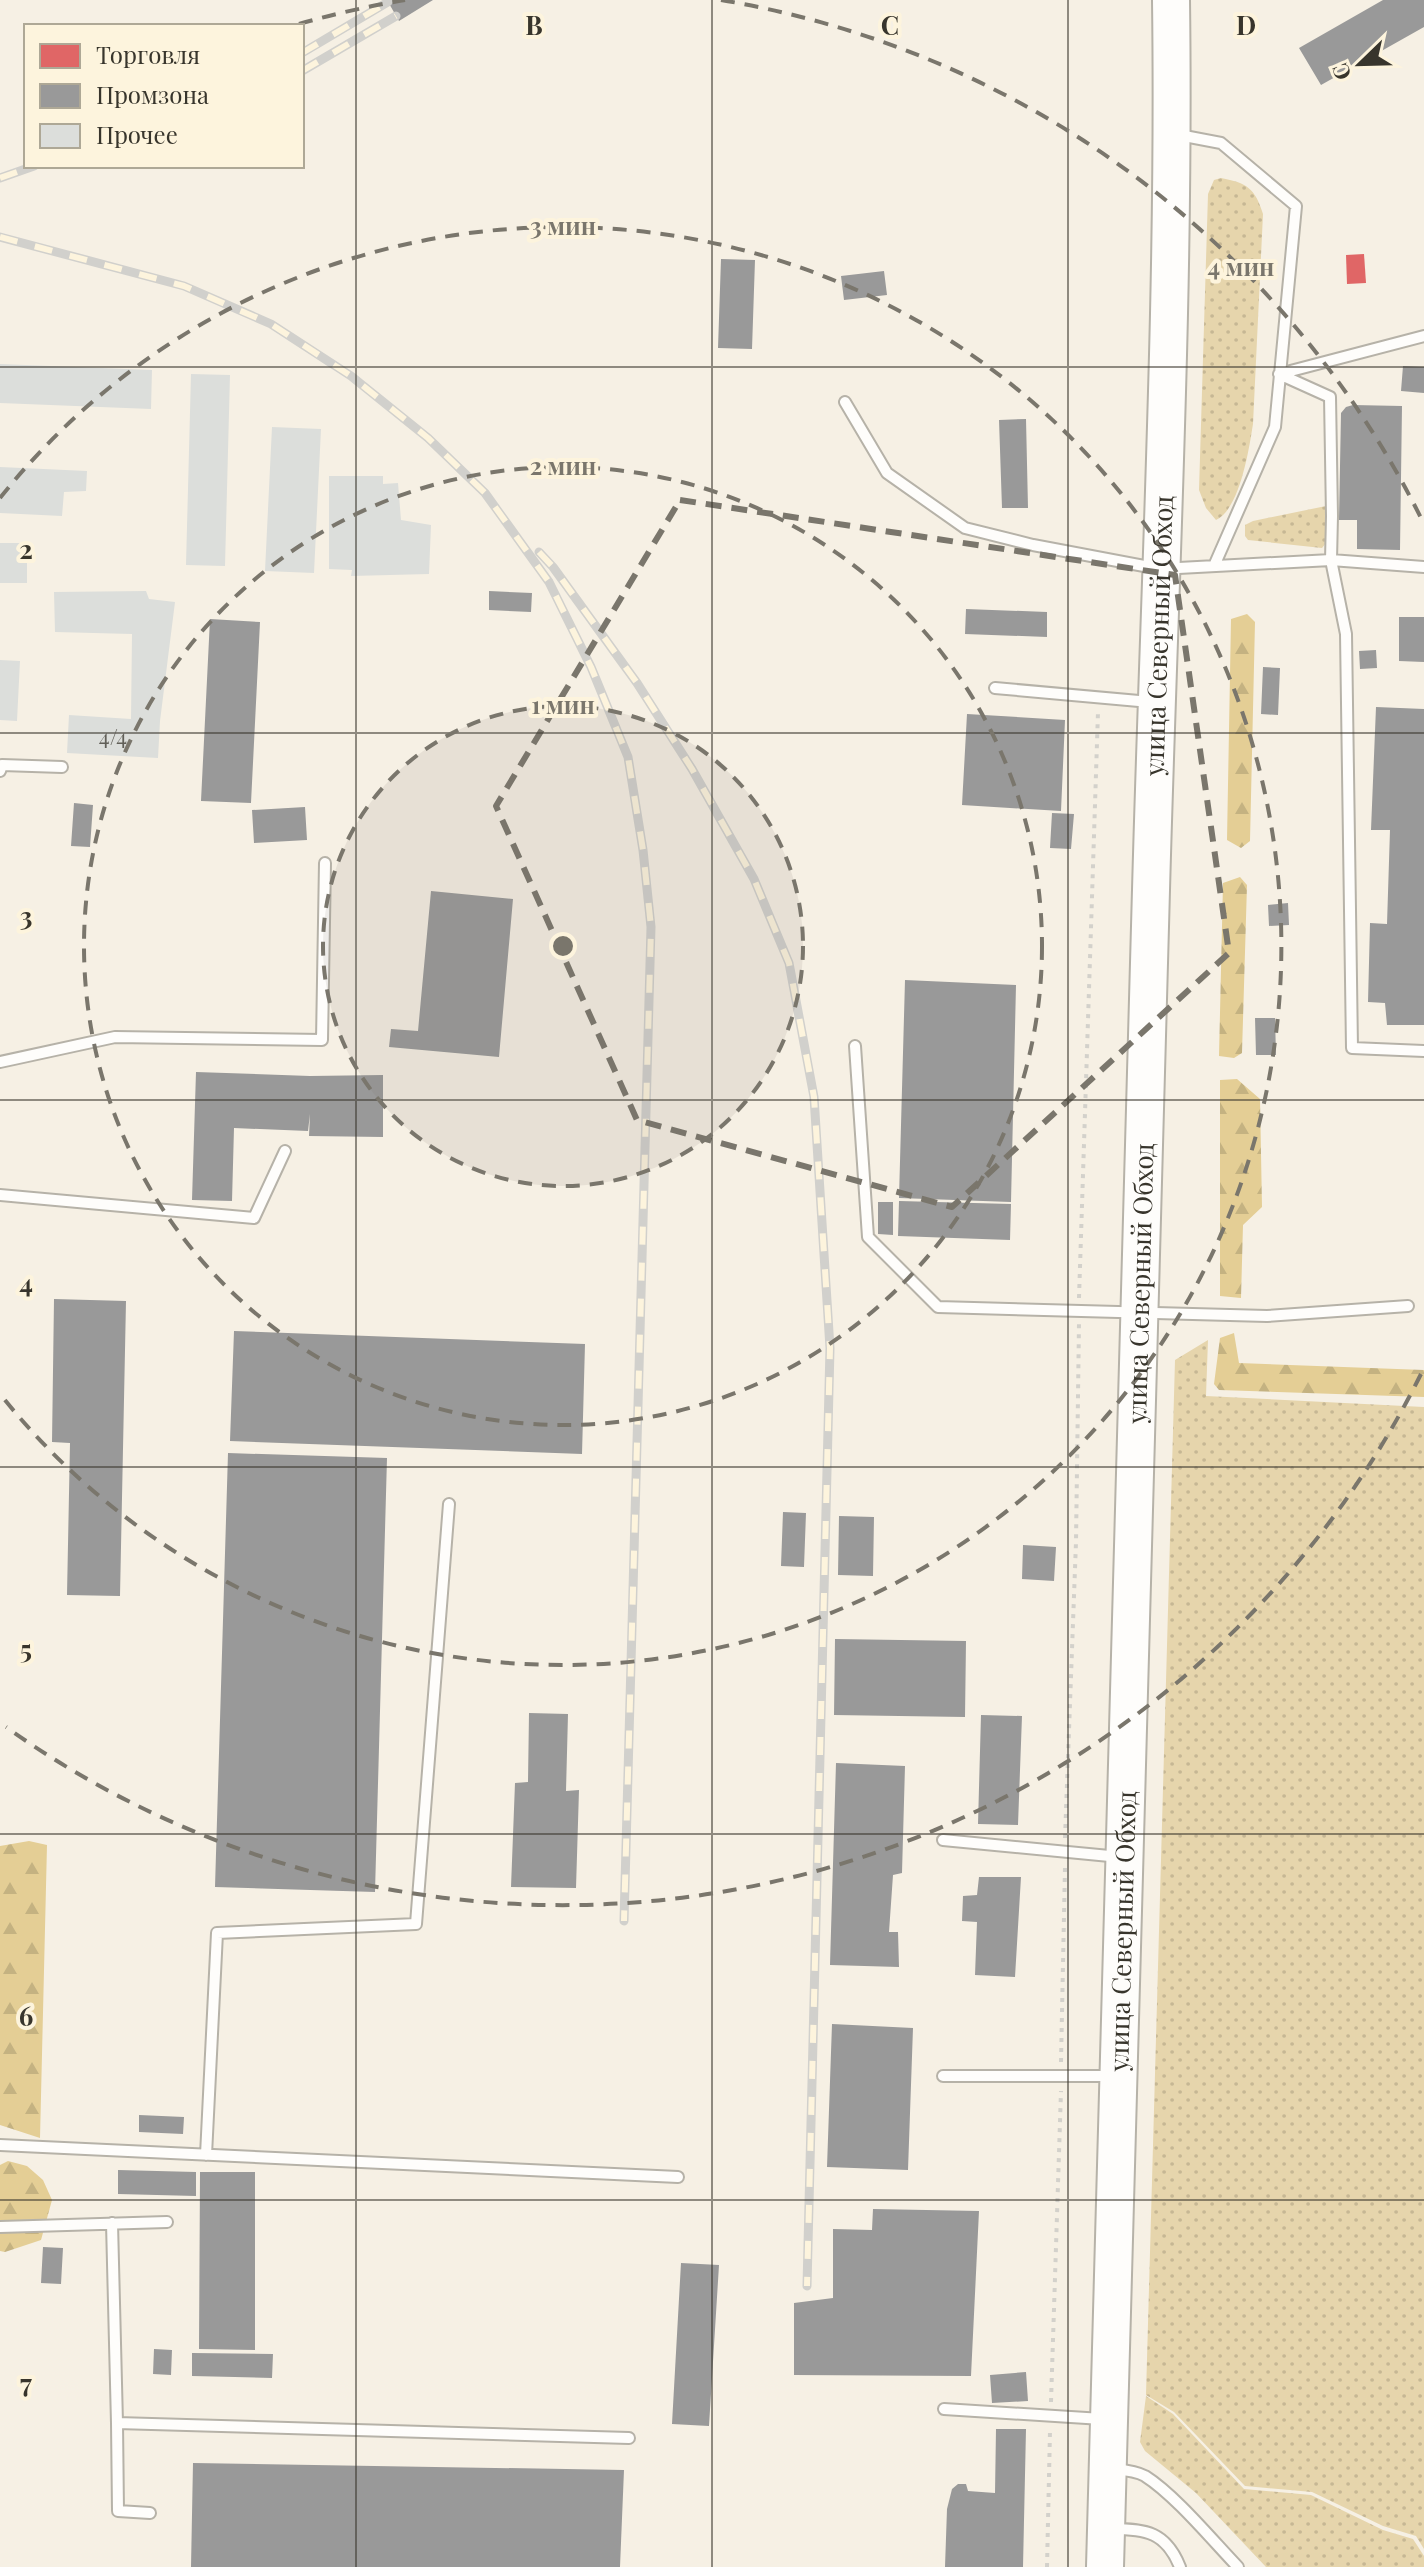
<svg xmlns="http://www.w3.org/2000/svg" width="1424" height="2567" viewBox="0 0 1424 2567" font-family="'Playfair Display',serif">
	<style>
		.grass { fill: url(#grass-dots) }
		.forest { fill: url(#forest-firs) }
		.shops { fill: #e06666 }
		.industry { fill: #999 }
		.building { fill: #dcdedb }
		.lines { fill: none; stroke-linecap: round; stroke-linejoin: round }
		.lane-casing { stroke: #b6b2a8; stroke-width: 14 }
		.highway-casing { stroke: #b6b2a8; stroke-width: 40 }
		.path { stroke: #d3d1cb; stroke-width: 4; stroke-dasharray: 4 6; stroke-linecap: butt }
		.lane { stroke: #fefdfb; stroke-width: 10 }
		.highway { stroke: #fefdfb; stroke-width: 36 }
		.rail-casing { stroke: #d1d0cc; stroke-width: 9 }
		.rail { stroke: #fdf4dd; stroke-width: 6; stroke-dasharray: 18; stroke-linecap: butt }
		.marked { fill: none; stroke: #7a766c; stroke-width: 6; stroke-dasharray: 16 10; stroke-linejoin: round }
		.grid { fill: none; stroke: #38352c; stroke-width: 2; stroke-opacity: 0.55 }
		.ring { fill: none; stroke: #7a766c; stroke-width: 4; stroke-dasharray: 14 10 }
		.labels { text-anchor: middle; stroke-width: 8; stroke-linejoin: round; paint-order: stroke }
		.number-label { font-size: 22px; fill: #615f58 }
		.street-label { font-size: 26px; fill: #38352c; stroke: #fdf4dd }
		.grid-label { font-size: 26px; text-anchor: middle; font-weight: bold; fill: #38352c; stroke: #fdf4dd; stroke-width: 8; stroke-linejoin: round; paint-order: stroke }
		.centre { fill: #7a766c; stroke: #fdf4dd; stroke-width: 4 }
		.ring-label { font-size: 24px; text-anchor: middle; font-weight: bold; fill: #7a766c; stroke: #fdf4dd; stroke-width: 8; stroke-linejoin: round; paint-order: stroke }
	</style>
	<defs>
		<pattern id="grass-dots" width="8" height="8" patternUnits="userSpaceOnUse" patternTransform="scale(2)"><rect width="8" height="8" fill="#e6d5ac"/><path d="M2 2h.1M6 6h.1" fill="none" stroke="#c6b794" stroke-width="1.8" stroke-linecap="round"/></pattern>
		<pattern id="forest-firs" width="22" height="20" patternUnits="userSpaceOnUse" patternTransform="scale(2)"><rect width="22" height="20" fill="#e4ce95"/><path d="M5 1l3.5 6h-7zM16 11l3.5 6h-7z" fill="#c4b281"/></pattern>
	</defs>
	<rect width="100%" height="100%" fill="#f6f0e4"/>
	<path class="grass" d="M1221,178C1247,183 1255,188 1263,214L1253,424C1249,449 1240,509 1216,520L1206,508L1199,490L1208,194L1214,180Z
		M1326,506L1329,509L1326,543L1322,548L1248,540L1245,536V525L1253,521Z
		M1208,1340L1206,1396L1424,1407V2549L1416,2536L1383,2526L1312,2492L1245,2486L1174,2412L1146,2395L1175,1360Z
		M1146,2396L1173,2414L1244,2489L1311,2495L1383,2530L1413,2539L1424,2556V2567H1266L1196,2493L1145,2451L1140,2442Z"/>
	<path class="forest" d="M1247,614L1255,622L1250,841L1241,848L1227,840L1231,619Z
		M1240,877L1247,885L1242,1053L1234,1058L1219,1056L1223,883Z
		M1237,1079L1260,1099L1262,1207L1243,1225L1241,1298L1220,1296V1080Z
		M1234,1333L1239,1363L1424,1370V1397L1219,1390L1214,1384L1220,1338Z
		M29,1841L47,1845L40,2138L0,2125V1846Z
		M8,2161L27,2166L43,2180L52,2200L41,2240L5,2252L0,2251V2165Z"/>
	<path class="shops" d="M1364,254L1366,283L1347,284L1346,255Z"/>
	<path class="industry" d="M387,0H433L399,21Z
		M1383,0H1424V27L1321,85L1299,48Z
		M721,259L755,260L752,349L718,348Z
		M884,271L887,295L844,300L841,276Z
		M1403,366L1424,367V393L1401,391Z
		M1353,405L1402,406L1400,550L1357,549V520H1339L1341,413L1346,407Z
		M1026,419L1028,508H1002L999,420Z
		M489,591L532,593L531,612L489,610Z
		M966,609L1047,612V637L965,634Z
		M1399,617H1424V662L1399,661Z
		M210,619L260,622L251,803L201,801Z
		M1376,650L1377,668L1360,669L1359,651Z
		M1263,667L1280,668L1278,715L1261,714Z
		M1376,707L1424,709V1025H1387L1385,1003L1368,1002L1370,923L1387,924L1390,830H1371Z
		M967,714L1065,720L1061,811L962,805Z
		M74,803L93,805L90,847L71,846Z
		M305,807L307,840L254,843L252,810Z
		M1052,813L1074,814L1071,849L1050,848Z
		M431,891L513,899L499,1057L389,1047L391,1029L418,1031Z
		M1288,903L1289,925L1269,926L1268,905Z
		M905,980L1016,985L1011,1202L899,1198Z
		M1255,1018H1275L1276,1055H1256Z
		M196,1072L310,1076L383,1075V1137L309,1136L310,1114L308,1131L234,1128L232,1201L192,1200Z
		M899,1201L1011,1204L1010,1240L898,1236Z
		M878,1202H893V1235L878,1234Z
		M54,1299L126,1301L120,1596L67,1595L70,1443L52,1442Z
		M234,1331L585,1344L582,1454L230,1441Z
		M228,1453L387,1458L375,1892L215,1887Z
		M783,1512L806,1513L804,1567L781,1566Z
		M839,1516L874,1517L873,1576L838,1575Z
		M1023,1545L1056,1547L1054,1581L1022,1579Z
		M835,1639L966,1641L965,1717L834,1715Z
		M529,1713L568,1714L566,1791L579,1790L576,1888L511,1887L515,1783L528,1782Z
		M981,1715L1022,1716L1018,1825L978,1824Z
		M836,1763L905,1766L902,1873L893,1875L889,1932H898L899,1967L830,1965Z
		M979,1877H1021L1015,1977L975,1975L977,1922L962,1921L963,1896L977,1895Z
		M832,2024L913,2028L908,2170L827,2167Z
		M139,2115L184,2117L183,2134L139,2132Z
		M118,2170L196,2172V2196L118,2194Z
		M200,2172H255V2350L199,2349Z
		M873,2209L979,2211L971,2376L794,2375V2303L833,2298V2229L872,2230Z
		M43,2247L63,2248L61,2284L41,2283Z
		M681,2263L719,2265L709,2426L672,2424Z
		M154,2349L172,2350L171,2375L153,2374Z
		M192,2353L273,2354L272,2378L192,2376Z
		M1026,2372L1028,2401L992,2403L990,2375Z
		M996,2429H1026L1023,2567H945L947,2509L952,2489L958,2484H966L968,2491L995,2493Z
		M193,2463L624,2470L620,2567H191Z"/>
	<path class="building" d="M0,364L152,370L151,409L0,403Z
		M191,374L230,375L225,566L186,565Z
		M272,427L321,429L314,573L265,571Z
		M0,467L87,471L86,491L64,492L62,516L0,513Z
		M329,476H383V484L398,483L401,520L431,525L429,574L351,576L352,570L329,569Z
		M0,543H27V583H0Z
		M146,591L149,599L175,602L160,721L158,758L67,753L69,715L131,719L132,634L55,632L54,592Z
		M0,660L20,661L17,721L0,720Z"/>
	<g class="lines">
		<g class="lane-casing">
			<path id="lane" d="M1179,135L1221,143L1296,206L1275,427L1214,566
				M1424,336L1279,374L1330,397L1332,516L1331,560L1346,634L1352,1048L1424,1051
				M845,402L887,473L965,528L1033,545L1160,569L1331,560L1424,567
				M995,688L1150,702
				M0,771L2,765L62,767
				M855,1046L868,1237L938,1307L1267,1316L1408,1306
				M0,1062L115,1037L322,1040L325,863
				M0,1195L254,1218L285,1151
				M943,1840L1120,1857
				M943,2076H1113
				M0,2145L678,2177
				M206,2155L217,1933L416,1924L449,1504
				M112,2223L117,2423L629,2438
				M0,2227L167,2222
				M944,2409L1102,2419
				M117,2423L118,2511L150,2513
				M1114,2469C1124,2470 1136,2471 1145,2476C1175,2495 1213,2541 1238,2567
				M1112,2529C1146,2529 1166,2532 1180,2567"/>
		</g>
		<g class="highway-casing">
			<g id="highway">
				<path id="s1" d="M1105,2567C1121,2008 1137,1449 1151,890C1159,593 1175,297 1171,0"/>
			</g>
		</g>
		<path class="path" d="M1079,1298L1098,712
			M1065,1838L1076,1542L1079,1323
			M1061,2062L1065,1867
			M1051,2402L1061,2091
			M1047,2567L1050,2431"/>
		<use href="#lane" class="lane"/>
		<use href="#highway" class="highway"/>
		<g class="rail-casing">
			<path id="rail" d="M302,53L388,2
				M302,71L396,16
				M0,178L34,166
				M0,237L184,286L271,324L351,376L428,438L485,493L549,582L591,667L628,757L643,850L651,927L624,1921
				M539,552L553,567L637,683L692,769L754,879L789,963L814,1097L830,1348L807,2286"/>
		</g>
		<use href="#rail" class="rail"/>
	</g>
	<path class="marked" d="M680,500L1175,575L1229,953L952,1207L637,1120L496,806Z"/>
	<path class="grid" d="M356,0V2567M712,0V2567M1068,0V2567M0,367H1424M0,733H1424M0,1100H1424M0,1467H1424M0,1834H1424M0,2200H1424"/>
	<circle cx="563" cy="946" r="240" fill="#7a766c" fill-opacity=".12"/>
	<g class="ring">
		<circle cx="563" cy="946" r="240"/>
		<circle cx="563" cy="946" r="479"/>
		<path d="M0 498A719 719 0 1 1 0 1394"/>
		<path d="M1421 1374A959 959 0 0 1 6 1727M299 24A959 959 0 0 1 405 0M721 0A959 959 0 0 1 1421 518"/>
	</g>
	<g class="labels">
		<g class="number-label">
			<text x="113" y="745">4/4</text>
		</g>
		<g class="street-label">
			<text dy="9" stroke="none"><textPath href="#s1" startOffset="1932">улица Северный Обход</textPath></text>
			<text dy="9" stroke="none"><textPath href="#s1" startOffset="1284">улица Северный Обход</textPath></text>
			<text dy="9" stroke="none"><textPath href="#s1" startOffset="636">улица Северный Обход</textPath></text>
		</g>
	</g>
	<g class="grid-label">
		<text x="534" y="35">B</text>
		<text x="890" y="35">C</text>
		<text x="1246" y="35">D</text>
		<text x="26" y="559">2</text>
		<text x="26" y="926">3</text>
		<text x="26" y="1293">4</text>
		<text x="26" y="1659">5</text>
		<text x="26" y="2026">6</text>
		<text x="26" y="2393">7</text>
	</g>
	<circle cx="563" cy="946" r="12" class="centre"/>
	<g class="ring-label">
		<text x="563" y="235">3 мин</text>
		<text x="1241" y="276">4 мин</text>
		<text x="563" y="475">2 мин</text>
		<text x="563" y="714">1 мин</text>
	</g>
	<rect x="24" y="24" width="280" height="144" fill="#fdf4dd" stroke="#aea896" stroke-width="2"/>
	<rect x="40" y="44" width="40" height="24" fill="#e06666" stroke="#aea896" stroke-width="2"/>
	<text x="96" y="64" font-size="24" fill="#38352c">Торговля</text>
	<rect x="40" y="84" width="40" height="24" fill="#999999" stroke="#aea896" stroke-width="2"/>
	<text x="96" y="104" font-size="24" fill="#38352c">Промзона</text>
	<rect x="40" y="124" width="40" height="24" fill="#dcdedb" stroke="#aea896" stroke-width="2"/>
	<text x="96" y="144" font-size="24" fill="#38352c">Прочее</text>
	<g transform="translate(1360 64) rotate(247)" stroke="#fdf4dd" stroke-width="6" paint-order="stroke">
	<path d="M0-6L14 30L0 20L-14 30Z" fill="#38352c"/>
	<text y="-12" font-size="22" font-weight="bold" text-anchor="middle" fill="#38352c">С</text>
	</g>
</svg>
